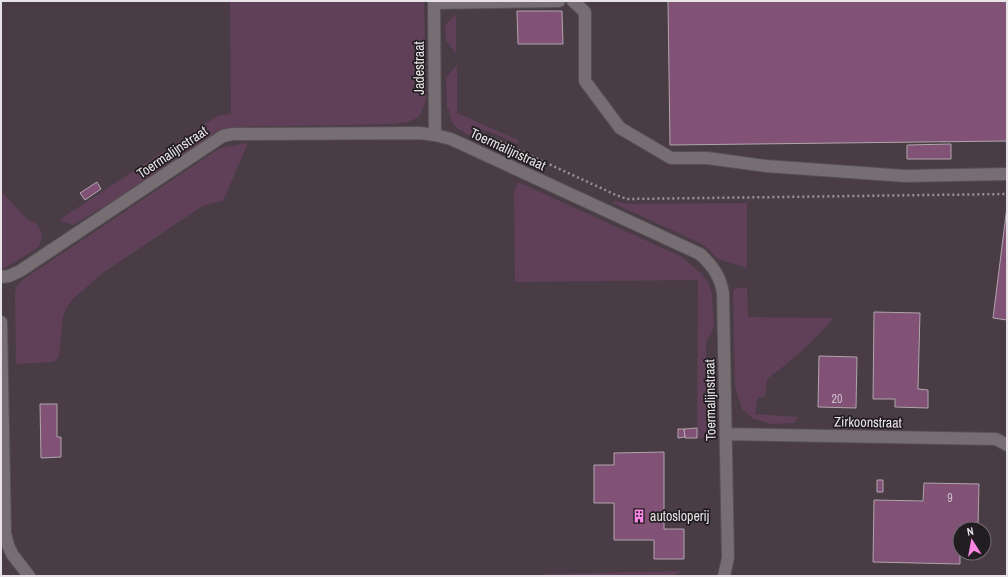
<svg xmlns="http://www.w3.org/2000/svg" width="1008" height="577" viewBox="0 0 1008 577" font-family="'Archivo Narrow',sans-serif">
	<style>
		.built { fill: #493c45; fill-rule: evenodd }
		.green { fill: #604058 }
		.building { fill: #825176; stroke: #afa6ac }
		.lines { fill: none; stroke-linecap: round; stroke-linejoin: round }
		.minor-casing { stroke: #565054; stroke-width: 14 }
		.path { stroke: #989397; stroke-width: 2.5; stroke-dasharray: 2 3; stroke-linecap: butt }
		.minor { stroke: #776e74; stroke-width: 12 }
		.labels { text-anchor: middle; stroke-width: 3.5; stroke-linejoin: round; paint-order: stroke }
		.number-label { font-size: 12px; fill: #cebeca }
		.street-label { font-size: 14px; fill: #e7e3e6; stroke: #211d20 }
		.poi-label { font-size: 14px; fill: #e7e3e6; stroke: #211d20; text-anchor: start }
	</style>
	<rect width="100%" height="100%" fill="#3c343a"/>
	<path class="built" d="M1,1H1007V576H1ZM960,529H984V553H960Z"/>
	<path class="green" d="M230,1H424L426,100L419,117L408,122L393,124L236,127L73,225L59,220L219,115L231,114Z
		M456,14V53L446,41L445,25Z
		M457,65V113L518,140V144L488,131L480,130L469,135C454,127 451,126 449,109L447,108L446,78Z
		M248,143L223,201L212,203L201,207L104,272L75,297L68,305L63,316L59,356L54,362L16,364L15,293L17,285L25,278L220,148Z
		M518,182L682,257L702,274L709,284L712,294L714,327L706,343L707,409L714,418L715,430L708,438H697L698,280L515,282L514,192Z
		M1,191L27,219L34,222L37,224L41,232L42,238L39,246L33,251L1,270Z
		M614,201L628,204L747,203V268L718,259L705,246L691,239L613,203Z
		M747,287L748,317L833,318C814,342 791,361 767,379L765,397H758L755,414L799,417L794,423L772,424L754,419L742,409L735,387L733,289Z
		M682,571L673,576H543L545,574Z"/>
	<path class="building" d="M668,1H1007V141L670,145Z
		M517,11H562L563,44H518Z
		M951,144V159H907V145Z
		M97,182L101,189L85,200L80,193Z
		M1007,207V320L993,318Z
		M874,312L920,313L918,389L928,390V408L895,407V399H873Z
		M819,356L857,357L856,408L818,407Z
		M40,404H57V437H61V457L41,458Z
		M697,428V438H685L684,429Z
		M678,429H684L685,437L678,438Z
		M664,452V529H684V559H654V540H614V503H594V465H614V453Z
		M877,480H883V492H877Z
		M924,483L979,484L978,528H975L974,529H960V564L873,562L874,500L923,501Z"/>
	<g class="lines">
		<g class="minor-casing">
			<path id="minor" d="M434,1L435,135
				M573,1L585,12V81L620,128L671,158H707L766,166L905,176L1007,174
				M434,3L559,1
				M1,277L9,276L20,271L223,136L233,134L420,133L435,135L451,139L700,254C713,266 720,276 723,293L728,558L724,576
				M1,322L5,533L8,545L12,554L29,576
				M726,434L996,439L1007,445"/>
		</g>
		<path class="path" d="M481,137L484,136L490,137L616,195L627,199L1007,194"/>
		<use href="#minor" class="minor"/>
	</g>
	<defs>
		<g id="building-bare" transform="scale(1.08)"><path d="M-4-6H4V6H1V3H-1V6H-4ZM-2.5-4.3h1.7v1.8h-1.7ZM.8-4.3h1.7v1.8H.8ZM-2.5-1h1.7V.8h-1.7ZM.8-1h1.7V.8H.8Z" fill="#fc86e3" stroke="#211d20" stroke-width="2.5" paint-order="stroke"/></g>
	</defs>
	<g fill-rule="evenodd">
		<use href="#building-bare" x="639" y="516"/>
	</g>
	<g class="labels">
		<g class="number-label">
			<text x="837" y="403">20</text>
			<text x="950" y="502">9</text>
		</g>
		<g class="street-label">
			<text transform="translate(419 68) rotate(-90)" y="5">Jadestraat</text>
			<text transform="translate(508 149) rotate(25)" y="5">Toermalijnstraat</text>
			<text transform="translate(172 152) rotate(-34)" y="5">Toermalijnstraat</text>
			<text transform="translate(710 400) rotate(-91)" y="5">Toermalijnstraat</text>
			<text transform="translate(868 422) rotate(1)" y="5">Zirkoonstraat</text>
		</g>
		<g class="poi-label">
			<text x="650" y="521">autosloperij</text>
		</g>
	</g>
	<rect width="1008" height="577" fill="none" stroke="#e7e3e6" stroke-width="4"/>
	<g transform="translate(972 541) rotate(349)"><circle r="19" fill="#211d20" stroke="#706c6f"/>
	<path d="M0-3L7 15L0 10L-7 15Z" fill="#fc86e3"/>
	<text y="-6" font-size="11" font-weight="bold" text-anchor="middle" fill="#e7e3e6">N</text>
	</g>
</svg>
